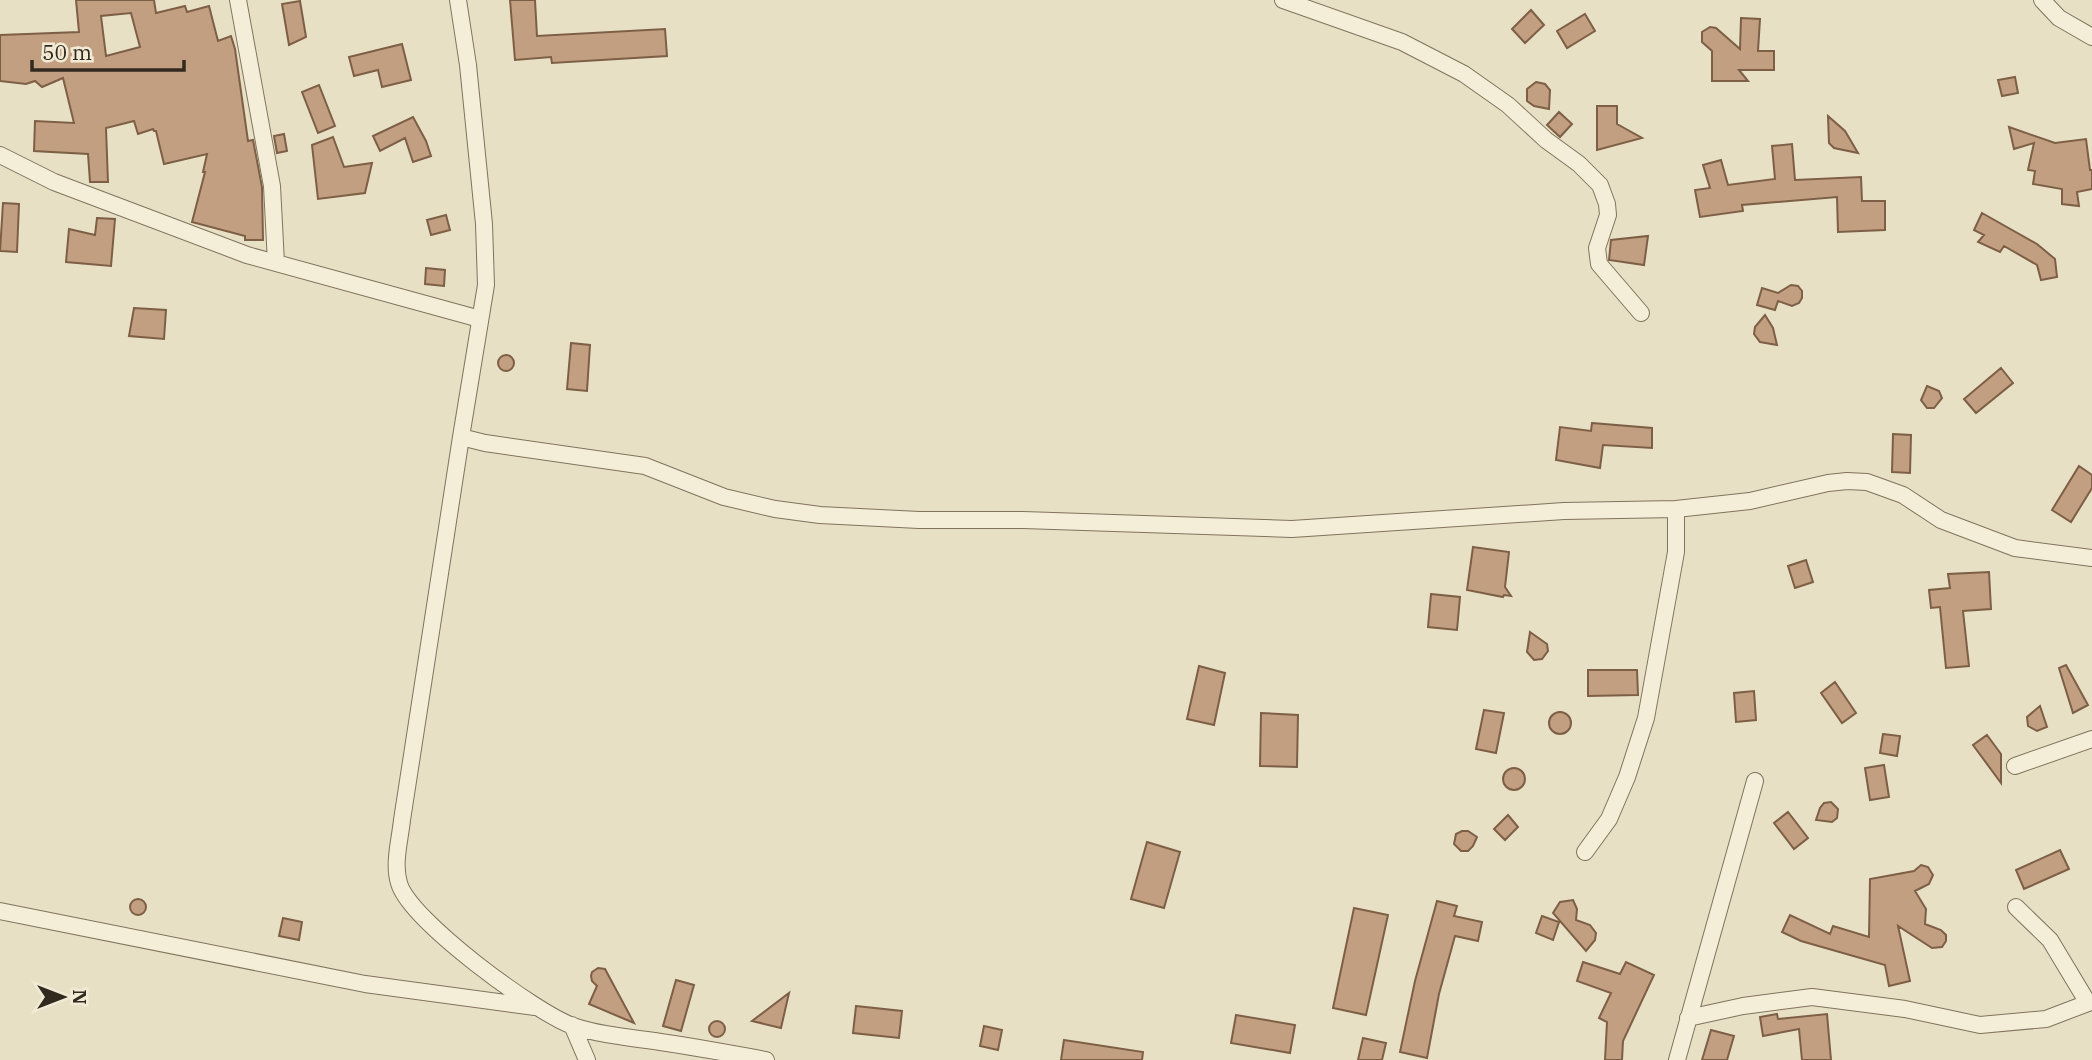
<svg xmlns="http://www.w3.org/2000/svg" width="2092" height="1060" viewBox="0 0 2092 1060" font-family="'IBM Plex Serif',serif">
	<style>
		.building { fill: #c29f80; stroke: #7d5f46; stroke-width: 2; fill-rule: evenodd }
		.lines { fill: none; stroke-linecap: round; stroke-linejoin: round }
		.street-casing { stroke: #81735d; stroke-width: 18 }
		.street { stroke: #f4edd7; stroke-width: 16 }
	</style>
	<rect width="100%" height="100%" fill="#e8e0c5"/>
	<path class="building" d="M76,0H154L156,13L185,6L187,12L209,6L218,41L231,36L235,49L248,141L253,140L262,187L263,240H245V236L192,222L205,172H203L207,154L164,164L156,131H154L153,129L138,134L134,121L106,128L108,182H90L88,154L34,151L35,121L74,123L63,78L42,87L35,81L26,84L0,81V35L79,32ZM131,13L140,47L106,56L101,16Z
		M510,0H535L537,36L665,29L667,56L552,63L551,57L515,60Z
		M300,1L306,37L289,45L282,4Z
		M1531,10L1544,25L1525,43L1512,29Z
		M1585,14L1595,31L1567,48L1557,31Z
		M1741,18L1760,19L1758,51H1774V70H1739L1748,81H1712V51L1702,42V32L1710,27L1716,28L1740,49Z
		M402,44L411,80L382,87L378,70L354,76L349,57Z
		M2015,77L2018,93L2002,96L1998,80Z
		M1536,82L1545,84L1550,90L1549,109L1534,106L1527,101V89Z
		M319,85L335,126L318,133L302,92Z
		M1597,106H1617V124L1642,138L1597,150Z
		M1559,112L1572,124L1560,137L1547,125Z
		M1828,116L1845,131L1858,153L1834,148L1829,143Z
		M413,117L426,141L431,156L413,162L405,138L380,151L373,136Z
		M2009,127L2055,143L2086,139L2090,170H2092V189L2077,192L2079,206L2062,204V189L2033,184L2035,171L2028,170L2034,143L2014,149Z
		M284,134L287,151L277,153L274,136Z
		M333,137L344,167L372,163L365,193L318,199L312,145Z
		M1792,144L1795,180L1861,177L1862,201H1885V230L1838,232L1837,197L1742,205L1743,211L1700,217L1695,190L1710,188L1703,165L1721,160L1728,185L1775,179L1772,146Z
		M3,203L19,204L17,252L0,251Z
		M1982,213L2037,244L2055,259L2057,277L2041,280L2037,265L2004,246L2000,252L1978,242L1984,235L1974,230Z
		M446,215L450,230L431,235L427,220Z
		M97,218L115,219L111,266L66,262L69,229L95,235Z
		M1648,236L1644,265L1609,260L1611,240Z
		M426,268L445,270L444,286L425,284Z
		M1791,285L1798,286L1802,291V298L1799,303L1792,306L1778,301L1775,310L1757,305L1762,288L1778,293Z
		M134,308L166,310L164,339L129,336Z
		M1765,315L1773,328L1777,345L1760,342L1754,334L1755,327Z
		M571,343L590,345L587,391L567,389Z
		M498 363a8 8 0 1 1 16 0a8 8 0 1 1-16 0Z
		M2001,368L2013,383L1976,413L1964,399Z
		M1927,386L1939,391L1942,398L1934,408H1927L1921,400Z
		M1592,423L1652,428V448L1603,445L1600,468L1556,460L1560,427L1591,431Z
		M1893,434L1911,435L1910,473L1892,472Z
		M2079,466L2092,475V488L2071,522L2052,510Z
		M1473,547L1509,552L1505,587L1511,596L1504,595L1503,597L1467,590Z
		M1806,560L1813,582L1795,588L1788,566Z
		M1989,572L1991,609L1963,611L1969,666L1946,668L1940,607L1931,608L1929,590L1950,588L1948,574Z
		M1431,594L1460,597L1457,630L1428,627Z
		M1530,632L1547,644L1548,651L1542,659L1534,660L1527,652Z
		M2066,665L2088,705L2073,713L2059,668Z
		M1199,666L1225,673L1214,725L1187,719Z
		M1588,670H1637L1638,695L1588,696Z
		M1835,682L1856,713L1842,723L1821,693Z
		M1754,691L1756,720L1736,722L1734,693Z
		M2040,706L2047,727L2037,731L2028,726L2027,717Z
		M1484,710L1504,713L1496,753L1476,749Z
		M1549 723a11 11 0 1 1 22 0a11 11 0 1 1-22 0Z
		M1261,713L1298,715L1297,767L1260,766Z
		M1883,734L1900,736L1897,756L1880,753Z
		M1987,735L2001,754V783L1973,745Z
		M1884,765L1889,797L1870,800L1865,768Z
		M1503 779a11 11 0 1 1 22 0a11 11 0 1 1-22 0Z
		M1831,802L1838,809L1837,818L1832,822L1816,820L1820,808L1824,803Z
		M1788,812L1808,838L1794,849L1774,823Z
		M1508,815L1518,827L1505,840L1494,829Z
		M1462,831H1468L1477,837L1473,846L1468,851H1461L1454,844L1456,834Z
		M1147,842L1180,852L1164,908L1131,899Z
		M2060,850L2069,869L2024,889L2016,870Z
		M1921,865L1928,867L1933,875L1929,884L1915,891L1926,909L1925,924L1941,930L1946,935V941L1942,947L1932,948L1898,926L1910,981L1889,986L1885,965L1801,941L1782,932L1790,915L1830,934L1833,926L1869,937L1870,879L1914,871Z
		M130 907a8 8 0 1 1 16 0a8 8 0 1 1-16 0Z
		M1573,900L1577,909L1576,920L1590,925L1596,933L1595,940L1586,951L1553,913L1560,902Z
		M1437,901L1457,906L1454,916L1482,922L1478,941L1455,936L1439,994L1427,1058L1400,1052L1415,981Z
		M1354,908L1388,915L1366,1015L1333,1008Z
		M1542,916L1559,922L1553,940L1536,933Z
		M283,918L302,922L299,940L279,936Z
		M1583,962L1620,974L1626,962L1654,975L1623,1041L1622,1060H1605L1607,1022L1599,1018L1611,993L1577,981Z
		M598,968L605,969L634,1023L589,1004L597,986L592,981L591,976L592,972Z
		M676,980L694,985L681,1031L663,1026Z
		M789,993L781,1028L752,1021Z
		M856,1006L902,1011L899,1038L853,1033Z
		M1777,1014L1778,1019L1827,1014L1831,1060H1802L1799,1029L1763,1036L1760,1017Z
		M1236,1015L1295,1025L1290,1053L1231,1043Z
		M709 1029a8 8 0 1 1 16 0a8 8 0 1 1-16 0Z
		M984,1026L1002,1030L998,1050L980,1046Z
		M1711,1030L1734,1036L1727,1060H1702Z
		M1363,1038L1386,1043L1382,1060H1358Z
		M1064,1040L1143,1052L1142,1060H1061Z"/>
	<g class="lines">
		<g class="street-casing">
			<path id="street" d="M238,0L272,186L276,263
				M458,0L468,65L484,224L486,285L461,437L402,820C400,840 393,863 399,883C409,920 536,1013 573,1026C603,1036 636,1038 667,1043C700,1048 733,1054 766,1060
				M1283,0L1402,42L1464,74L1508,105L1546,140L1579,164L1600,185L1607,204L1608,215L1597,248L1599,264L1641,313
				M2042,0L2059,18L2092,37
				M0,155L54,182L247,255L480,319
				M461,437L485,443L645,466L724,497L775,509L820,515L919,520H1023L1292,529L1564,511L1676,509
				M2015,766L2092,739
				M1585,852L1609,819L1627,777L1646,718L1676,552V509L1750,501L1828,483L1847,481L1867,482L1903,495L1941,520L2015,548L2092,558
				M0,911L365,984L535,1007
				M1688,1018L1743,1006L1812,997L1905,1009L1980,1025L2046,1019L2088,1003L2050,940L2016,907
				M572,1025L587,1060
				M1677,1060L1755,781"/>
		</g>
		<use href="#street" class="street"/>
	</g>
	<g transform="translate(63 997) rotate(90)" stroke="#f1ead4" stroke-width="5" paint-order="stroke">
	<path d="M0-5L12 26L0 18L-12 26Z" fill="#332a1f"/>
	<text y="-10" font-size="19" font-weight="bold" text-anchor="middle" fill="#332a1f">N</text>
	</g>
	<path d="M32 60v10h152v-10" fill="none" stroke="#332a1f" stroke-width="3.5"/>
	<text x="42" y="60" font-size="21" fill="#332a1f" stroke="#f1ead4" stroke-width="5" paint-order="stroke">50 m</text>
</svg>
